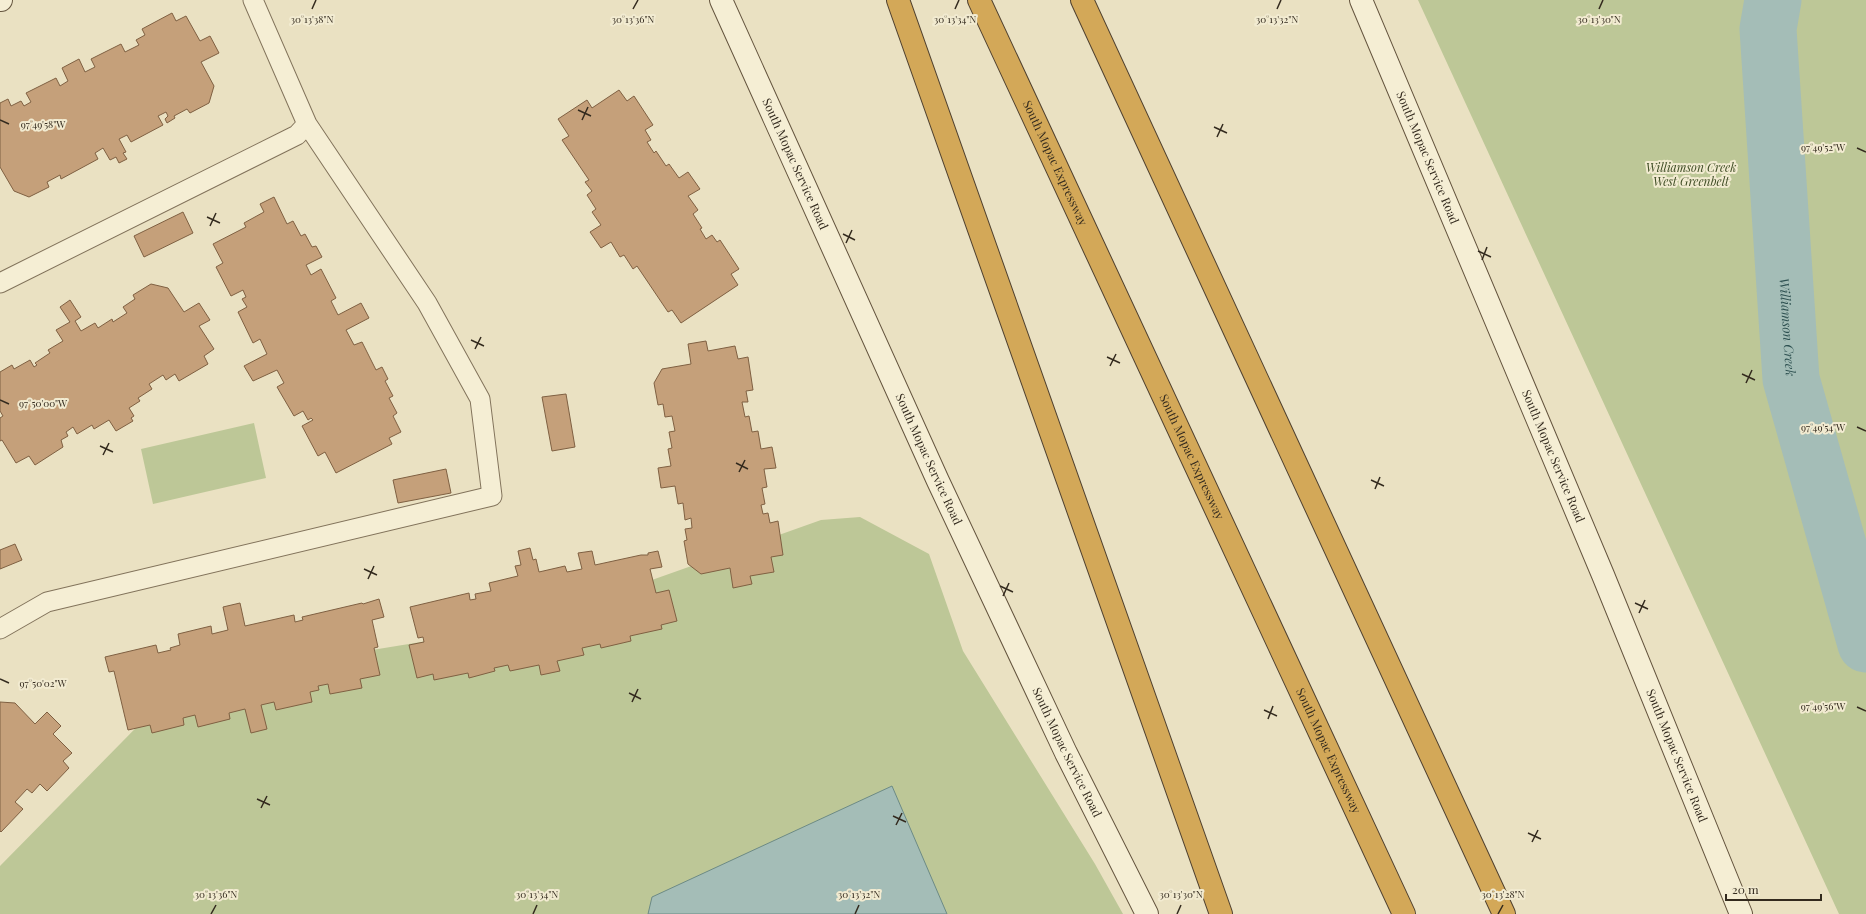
<svg xmlns="http://www.w3.org/2000/svg" width="1866" height="914" viewBox="0 0 1866 914" font-family="'Playfair Display',serif">
	<style>
		.green { fill: #bdc797 }
		.water { fill: #a4bdb7; stroke: #6c8a85 }
		.lines { fill: none; stroke-linecap: round; stroke-linejoin: round }
		.river { stroke: #a4bdb7; stroke-width: 57 }
		.building { fill: #c5a07a; stroke: #7f6042 }
		.lane-casing { stroke: #82735b; stroke-width: 21 }
		.secondary-casing { stroke: #64543e; stroke-width: 24 }
		.highway-casing { stroke: #50412f; stroke-width: 24 }
		.lane { stroke: #f5eed4; stroke-width: 19 }
		.secondary { stroke: #f5eed4; stroke-width: 22 }
		.highway { stroke: #d3a858; stroke-width: 22 }
		.ticks { fill: none; stroke: #332a1e; stroke-width: 1.5 }
		.labels { text-anchor: middle; stroke-width: 4; stroke-linejoin: round; paint-order: stroke }
		.street-label { font-size: 12px; fill: #332a1e; stroke: #f2ebd1 }
		.park-label { font-size: 12px; font-style: italic; fill: #404e26; stroke: #f2ebd1 }
		.water-label { font-size: 13px; font-style: italic; fill: #2e5151; stroke: #f2ebd1 }
		.ticks-label { font-size: 10px; text-anchor: middle; fill: #332a1e; stroke: #f2ebd1; stroke-width: 4; stroke-linejoin: round; paint-order: stroke }
	</style>
	<rect width="100%" height="100%" fill="#eae1c2"/>
	<path class="green" d="M1418,0H1866V914H1839Z
		M254,423L266,478L153,504L141,449Z
		M860,517L929,554L963,651L1095,864L1123,914H0V866L182,681L525,625L821,520Z"/>
	<path class="water" d="M892,786L947,914H648L652,897Z"/>
	<g class="lines">
		<path class="river" id="s1" d="M1773,0L1768,29L1791,379L1866,644"/>
	</g>
	<path class="building" d="M172,13L176,21L186,16L200,41L210,36L219,53L201,62L214,86L209,103L190,113L187,109L174,116L175,118L167,123L165,119L168,116L166,112L158,116L163,125L131,142L127,135L119,139L126,152L123,153L127,159L119,163L116,157L110,160L103,148L95,153L98,159L61,179L60,175L47,182L49,187L29,197L14,191L0,167V103L8,99L11,106L21,101L24,106L31,102L26,93L56,78L60,86L68,81L62,68L79,59L85,72L95,67L91,59L121,44L125,52L139,45L136,40L145,35L142,29Z
		M619,90L627,101L634,96L653,125L645,130L651,140L647,142L654,153L656,151L666,166L669,164L679,178L688,172L700,189L688,196L698,210L693,214L702,228L700,229L706,239L712,235L717,242L720,240L739,269L731,274L738,285L681,323L672,310L668,312L637,266L633,269L624,255L620,257L611,242L601,248L590,232L601,225L592,212L596,209L587,195L592,191L585,182L589,180L562,140L569,136L558,119L587,100L592,108Z
		M274,197L287,224L293,221L301,236L305,234L312,247L316,246L322,257L306,265L311,275L321,269L336,298L331,301L338,315L361,303L369,318L346,330L354,345L362,342L376,370L382,367L388,379L385,381L393,396L389,398L397,413L393,416L401,432L389,438L392,444L336,473L325,452L318,456L302,426L313,420L311,418L308,420L303,411L294,416L277,387L284,383L277,370L253,381L244,366L267,354L260,339L253,343L238,312L247,307L242,299L246,297L243,290L231,296L216,267L223,263L213,244L246,227L244,223L264,212L260,204Z
		M183,212L193,233L144,257L134,236Z
		M151,284L168,288L184,312L199,303L210,320L199,326L214,349L204,356L208,364L179,381L175,374L166,380L163,375L149,384L152,389L138,398L140,401L129,408L134,416L131,418L133,421L116,431L109,420L94,429L92,425L77,434L73,427L66,432L68,436L61,440L63,447L35,465L29,456L16,463L2,440L0,441V418L3,416L0,411V372L12,365L14,369L30,360L34,367L37,365L35,363L50,353L48,350L63,341L56,330L70,322L60,307L70,300L81,317L75,321L81,331L95,323L98,328L112,319L113,322L127,313L123,307L135,299L133,295Z
		M706,341L708,351L735,346L738,359L748,357L753,390L746,391L748,402H742L745,417L749,416L752,432L758,431L761,449L772,447L776,468L764,469L767,487L762,488L765,504L761,505L763,514L768,513L770,523L778,521L783,555L771,557L774,572L750,576L752,584L733,588L730,568L701,574L688,564L684,541L687,540L685,529L692,528L691,518L685,520L683,503L678,504L675,486L661,488L658,468L671,466L668,449L672,448L669,432L675,431L672,416L665,417L663,404L658,405L654,383L662,369L691,364L688,344Z
		M566,394L575,447L552,451L542,397Z
		M446,469L451,493L398,503L393,480Z
		M15,544L22,560L0,569V550Z
		M530,548L533,560L536,559L539,572L565,566L567,572L582,569L578,553L592,551L595,565L641,555H648V553L658,551L662,567L650,569L656,593L669,590L677,621L661,625L662,629L630,636L631,641L601,648L600,644L582,648L584,655L557,661L560,671L541,675L539,665L510,671L508,665L494,668L495,671L469,678L468,673L434,680L433,674L417,678L409,645L424,642L423,637L418,638L410,607L469,593L470,600L476,599L475,594L491,591L489,583L518,576L515,566L521,565L518,551Z
		M379,599L384,617L372,620L378,647L374,648L380,675L360,679L362,688L330,694L328,684L318,686L319,690L310,692L312,702L276,710L274,702L261,705L267,729L251,733L245,709L229,713L230,719L198,727L195,715L183,718L184,725L152,733L150,725L128,730L114,671L109,672L105,657L156,645L158,653L171,650L170,648L180,645L178,634L211,626L212,634L228,630L223,607L240,603L245,626L294,615L295,622L303,620L302,617L362,603L363,604Z
		M0,702L15,703L35,724L47,712L61,726L53,734L72,753L63,761L69,768L47,791L40,784L32,793L27,789L15,802L23,809L1,832L0,831Z"/>
	<g class="lines">
		<g class="lane-casing">
			<path id="lane" d="M0,283L297,135L307,124
				M0,629L47,602L492,496L480,399L427,303L307,124L253,0"/>
		</g>
		<g class="secondary-casing">
			<g id="secondary">
				<path d="M0,0H1"/>
				<path id="s2" d="M721,0L938,481L1066,753L1147,914"/>
				<path id="s3" d="M1361,0L1603,575L1741,914"/>
			</g>
		</g>
		<g class="highway-casing">
			<g id="highway">
				<path d="M898,0L1221,914"/>
				<path id="s4" d="M979,0L1404,914"/>
				<path d="M1082,0L1504,914"/>
			</g>
		</g>
		<use href="#lane" class="lane"/>
		<use href="#secondary" class="secondary"/>
		<use href="#highway" class="highway"/>
	</g>
	<path class="ticks" d="M312,9L316,0M633,9L638,0M955,9L959,0M1277,9L1281,0M1599,9L1603,0M578,110L591,116M0,120L9,124M582,120L588,107M1214,127L1227,133M1217,137L1223,124M1857,148L1866,152M207,217L220,223M210,226L216,213M843,234L855,240M846,243L852,230M1478,251L1491,257M1482,260L1487,247M471,340L484,346M475,349L481,337M1107,357L1120,363M1110,366L1116,354M1742,374L1755,380M1746,383L1752,370M0,400L9,404M1857,427L1866,431M100,446L113,452M103,455L109,443M736,463L748,469M739,472L745,460M1371,480L1384,486M1375,489L1380,477M364,569L377,575M368,579L374,566M1000,586L1013,592M1003,596L1009,583M1635,603L1648,609M1639,613L1645,600M0,679L9,683M629,693L641,699M632,702L638,689M1857,707L1866,711M1264,710L1277,716M1268,719L1273,706M257,799L270,805M261,808L267,796M893,816L906,822M896,825L902,813M1528,833L1541,839M1532,842L1538,830M211,914L216,905M533,914L537,905M855,914L859,905M1177,914L1181,905M1498,914L1503,905"/>
	<g class="labels">
		<g class="street-label">
			<text dy="4" stroke="none"><textPath href="#s3" startOffset="171">South Mopac Service Road</textPath></text>
			<text dy="4" stroke="none"><textPath href="#s4" startOffset="180">South Mopac Expressway</textPath></text>
			<text dy="4" stroke="none"><textPath href="#s2" startOffset="180">South Mopac Service Road</textPath></text>
			<text dy="4" stroke="none"><textPath href="#s3" startOffset="495">South Mopac Service Road</textPath></text>
			<text dy="4" stroke="none"><textPath href="#s4" startOffset="504">South Mopac Expressway</textPath></text>
			<text dy="4" stroke="none"><textPath href="#s2" startOffset="504">South Mopac Service Road</textPath></text>
			<text dy="4" stroke="none"><textPath href="#s4" startOffset="828">South Mopac Expressway</textPath></text>
			<text dy="4" stroke="none"><textPath href="#s2" startOffset="828">South Mopac Service Road</textPath></text>
			<text dy="4" stroke="none"><textPath href="#s3" startOffset="819">South Mopac Service Road</textPath></text>
		</g>
		<g class="park-label">
			<text x="1691" y="172">Williamson Creek<tspan x="1691" dy="14">West Greenbelt</tspan></text>
		</g>
		<g class="water-label">
			<text dy="5" stroke="none"><textPath href="#s1" startOffset="328">Williamson Creek</textPath></text>
		</g>
	</g>
	<g class="ticks-label">
		<text x="312" y="23">30°13'38"N</text>
		<text x="633" y="23">30°13'36"N</text>
		<text x="955" y="23">30°13'34"N</text>
		<text x="1277" y="23">30°13'32"N</text>
		<text x="1599" y="23">30°13'30"N</text>
		<text x="43" y="128">97°49'58"W</text>
		<text x="1823" y="151">97°49'52"W</text>
		<text x="43" y="407">97°50'00"W</text>
		<text x="1823" y="431">97°49'54"W</text>
		<text x="43" y="687">97°50'02"W</text>
		<text x="1823" y="710">97°49'56"W</text>
		<text x="216" y="898">30°13'36"N</text>
		<text x="537" y="898">30°13'34"N</text>
		<text x="859" y="898">30°13'32"N</text>
		<text x="1181" y="898">30°13'30"N</text>
		<text x="1503" y="898">30°13'28"N</text>
	</g>
	<path d="M1726 894v6h95v-6" fill="none" stroke="#332a1e" stroke-width="2"/>
	<text x="1732" y="894" font-size="12" fill="#332a1e" stroke="#f2ebd1" stroke-width="3" paint-order="stroke">20 m</text>
</svg>
